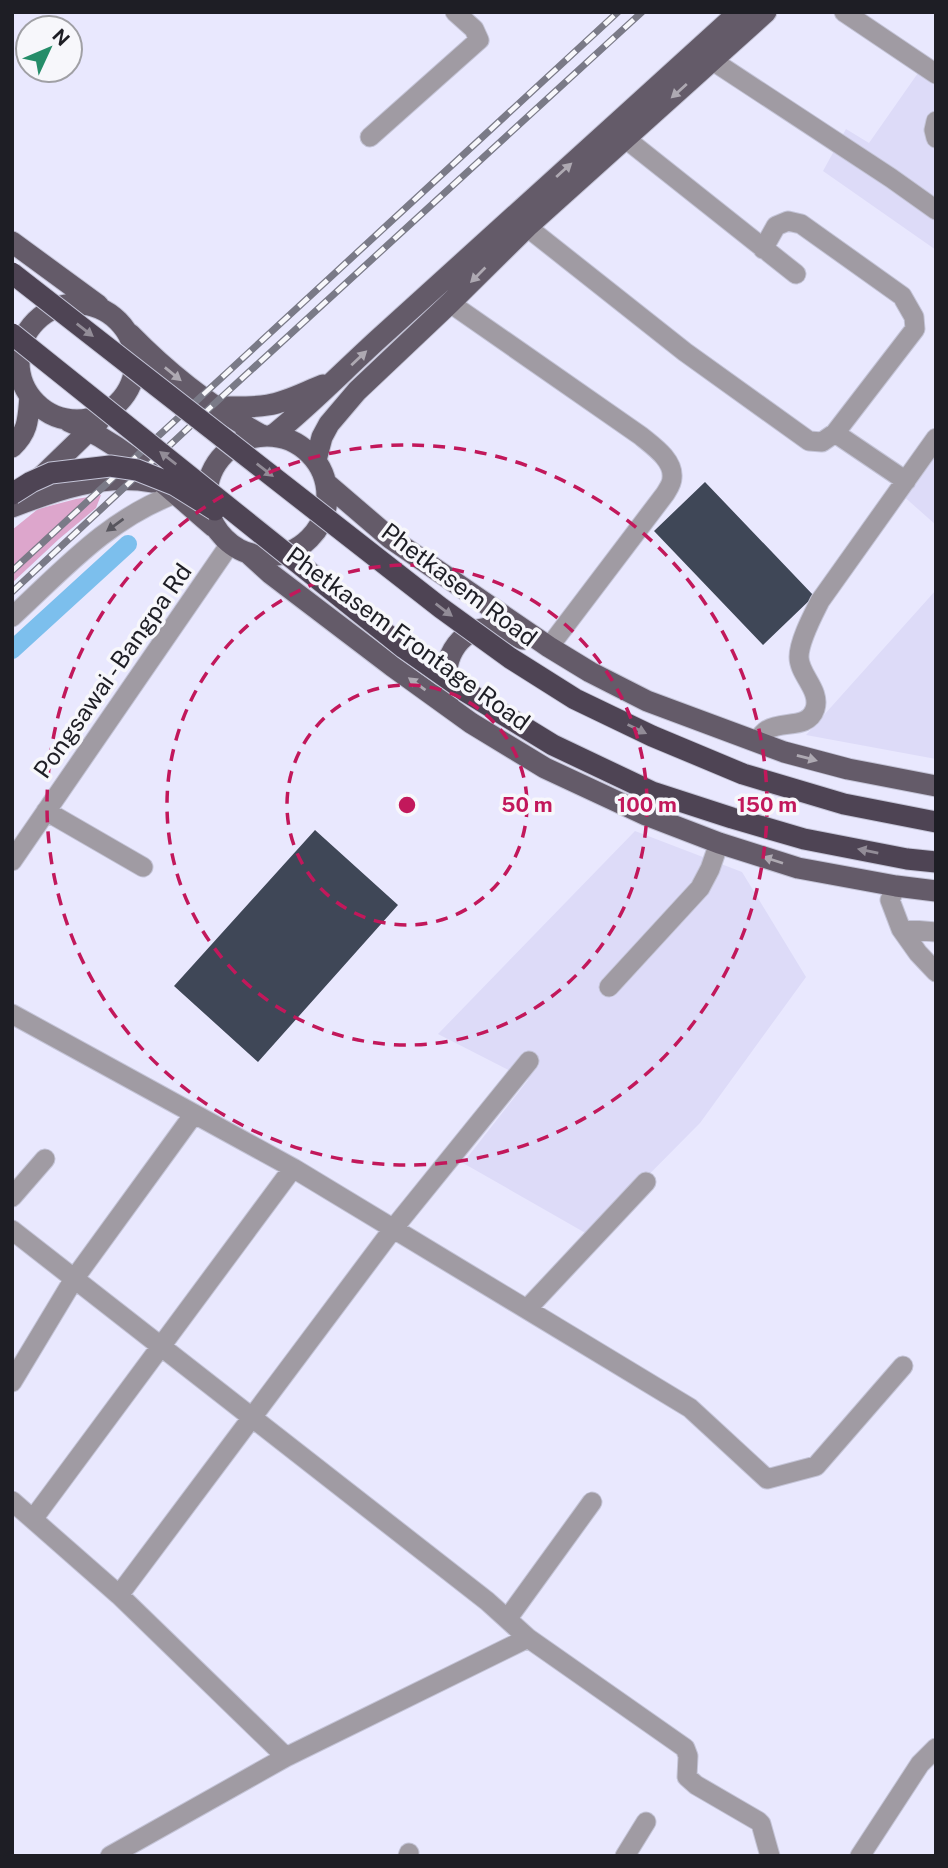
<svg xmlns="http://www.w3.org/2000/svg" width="948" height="1868" viewBox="0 0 948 1868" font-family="'Public Sans',sans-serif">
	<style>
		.built { fill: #dddbf8 }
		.green { fill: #dda6cc }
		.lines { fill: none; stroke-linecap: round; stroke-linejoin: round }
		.canal { stroke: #7cbfed; stroke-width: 18 }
		.building { fill: #3f4757 }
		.minor-casing { stroke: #c4c4d7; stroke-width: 21 }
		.major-casing { stroke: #c4c4d7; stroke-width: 23 }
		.minor { stroke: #a09ba3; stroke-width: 19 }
		.major { stroke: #645b69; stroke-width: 21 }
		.rail-casing { stroke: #7a7a87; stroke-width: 7 }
		.rail { stroke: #f7f7fb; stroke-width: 4.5; stroke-dasharray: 13; stroke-linecap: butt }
		.highway-bridge-casing { stroke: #c4c4d7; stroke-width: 23; stroke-linecap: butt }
		.highway-bridge { stroke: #4e4454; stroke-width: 21 }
		.oneway { fill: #aea9b2 }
		.oneway2 { fill: #928c97 }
		.oneway3 { fill: #58565e }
		.ring { fill: none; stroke: #c2185b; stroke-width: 3.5; stroke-dasharray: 12 9 }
		.labels { text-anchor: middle; stroke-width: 7; stroke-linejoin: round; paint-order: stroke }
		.street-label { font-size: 24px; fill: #1e1e25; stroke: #f7f7fb }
		.centre { fill: #c2185b; stroke: #f7f7fb; stroke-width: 3.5 }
		.ring-label { font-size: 21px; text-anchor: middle; font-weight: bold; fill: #c2185b; stroke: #f7f7fb; stroke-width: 7; stroke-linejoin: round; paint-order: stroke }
	</style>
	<rect width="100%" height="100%" fill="#e9e8fe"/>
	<path class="built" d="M925,63L936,70V250L823,171L846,129L869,143Z
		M936,445V525L901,494Z
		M936,590V759L806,735Z
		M635,831L742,872L806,977L700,1123L589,1235L463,1163L528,1080L438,1034Z"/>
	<path class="green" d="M101,495L96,508L59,539L12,583V530L38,509L76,499Z"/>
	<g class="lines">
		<path class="canal" d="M12,650L128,544"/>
	</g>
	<path class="building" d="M705,482L814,596L763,645L654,531Z
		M315,830L398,905L258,1062L174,986Z"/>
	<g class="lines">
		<g class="minor-casing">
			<path id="minor" d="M844,12L936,74
				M713,61L891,178L936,210
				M936,121L934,130L936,138
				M370,137L479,40L474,29L455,12
				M626,139L796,274
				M527,227L685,352L809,441L822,442L835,433L915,329L914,317L902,296L801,224L788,221L776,226L763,249
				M450,303L641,436C653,446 674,460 672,478C672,484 668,489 665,494L549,647
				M835,433L906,481
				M12,617C64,569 108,519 175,494
				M757,742C760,737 762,733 767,730C782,720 808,730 815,709C821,690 799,675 799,657C799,641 813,615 820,601L936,438
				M46,811L143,867
				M12,861L230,544
				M896,886L890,900L901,929L918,953L936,972
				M901,929L936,932
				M609,987L700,888L710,869L719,843
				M12,1014L293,1168L690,1408L767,1479L816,1466L903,1366
				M12,1197L45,1159
				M12,1230L487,1601L528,1638L685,1748L688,1756L687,1777L696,1785L758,1821L761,1824L770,1856
				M527,1309L646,1182
				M12,1382L74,1279L194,1114
				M12,1501L119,1595L286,1757
				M33,1519L293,1168
				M119,1595L393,1229L529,1061
				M508,1618L592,1502
				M110,1856L286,1757L528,1638
				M408,1856L409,1853
				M625,1856L646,1822
				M860,1856L920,1764L936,1748"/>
		</g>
		<g class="major-casing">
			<path id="major" d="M12,242L98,305
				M19 362a58 58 0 1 1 116 0a58 58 0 1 1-116 0Z
				M130,334C169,374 214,409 263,436
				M217,407C234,407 251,408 268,405C287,402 305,392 323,385
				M68,421C125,444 168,488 214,527
				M207 496a60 60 0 1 1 120 0a60 60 0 1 1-120 0Z
				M272,436C312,404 347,367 385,333C504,226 621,119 739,12
				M12,447C29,431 28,418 30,396
				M316,460L322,437L329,424L357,391L450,303L527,227L766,12
				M37,481L99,421
				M327,484L390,538L549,647L590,672L647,701L784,752L848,769L936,786
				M12,507C56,490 104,473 152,482
				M249,554L271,574L392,666L471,723L545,768L646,815L719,843L798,868L896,886L936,891
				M451,693C438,664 457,628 491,628C503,628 513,634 523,639"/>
		</g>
		<use href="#minor" class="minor"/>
		<use href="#major" class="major"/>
		<g class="rail-casing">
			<path id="rail" d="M12,571L618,12
				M12,592L213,405L642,12"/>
		</g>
		<use href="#rail" class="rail"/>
		<g class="highway-bridge-casing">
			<path id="highway-bridge" d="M12,273L441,608L510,658L575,699L652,736L743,774L844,804L936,822
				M12,334L404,648L465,691L553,745L652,792L732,818L804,839L907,859L936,862
				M12,494L31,482L51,473L110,466L137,470L175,485L215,510"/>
		</g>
		<use href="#highway-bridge" class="highway-bridge"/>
	</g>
	<defs><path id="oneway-solid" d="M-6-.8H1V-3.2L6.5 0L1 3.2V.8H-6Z" transform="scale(1.75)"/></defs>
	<g class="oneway">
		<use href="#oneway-solid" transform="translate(679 91) rotate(138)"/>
		<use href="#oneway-solid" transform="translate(564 170) rotate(-42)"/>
		<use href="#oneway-solid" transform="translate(478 275) rotate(135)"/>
		<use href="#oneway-solid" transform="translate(359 358) rotate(-43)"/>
		<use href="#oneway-solid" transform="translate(173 374) rotate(39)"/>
		<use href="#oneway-solid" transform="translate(417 684) rotate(-144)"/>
		<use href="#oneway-solid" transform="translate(807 758) rotate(15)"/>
		<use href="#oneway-solid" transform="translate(773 860) rotate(-162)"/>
	</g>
	<g class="oneway2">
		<use href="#oneway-solid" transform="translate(85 330) rotate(38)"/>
		<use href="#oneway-solid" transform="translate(168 458) rotate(-142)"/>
		<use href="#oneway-solid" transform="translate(265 470) rotate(38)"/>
		<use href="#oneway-solid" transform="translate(444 610) rotate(37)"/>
		<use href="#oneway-solid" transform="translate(637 729) rotate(26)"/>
		<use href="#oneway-solid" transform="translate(868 851) rotate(-169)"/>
	</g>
	<use class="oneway3" href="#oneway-solid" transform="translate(115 525) rotate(144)"/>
	<g class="ring">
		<circle cx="407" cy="805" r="120"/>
		<circle cx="407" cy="805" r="240"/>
		<circle cx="407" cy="805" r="360"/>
	</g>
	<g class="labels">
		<g class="street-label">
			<text transform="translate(459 585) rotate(37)" y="8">Phetkasem Road</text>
			<text transform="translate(408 639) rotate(36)" y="8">Phetkasem Frontage Road</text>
			<text transform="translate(113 671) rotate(-55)" y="8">Pongsawai - Bangpa Rd</text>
		</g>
	</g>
	<circle cx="407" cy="805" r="10" class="centre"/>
	<g class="ring-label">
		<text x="527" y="812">50 m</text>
		<text x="647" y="812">100 m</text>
		<text x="767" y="812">150 m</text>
	</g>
	<rect width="948" height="1868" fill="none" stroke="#1e1e25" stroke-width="28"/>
	<g transform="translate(49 49) rotate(46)"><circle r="33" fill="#f7f7fb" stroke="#a0a0a5" stroke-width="2"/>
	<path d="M0-5L12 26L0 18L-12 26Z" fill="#258d69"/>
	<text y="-10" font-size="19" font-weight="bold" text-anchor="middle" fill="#1e1e25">N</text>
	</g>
</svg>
